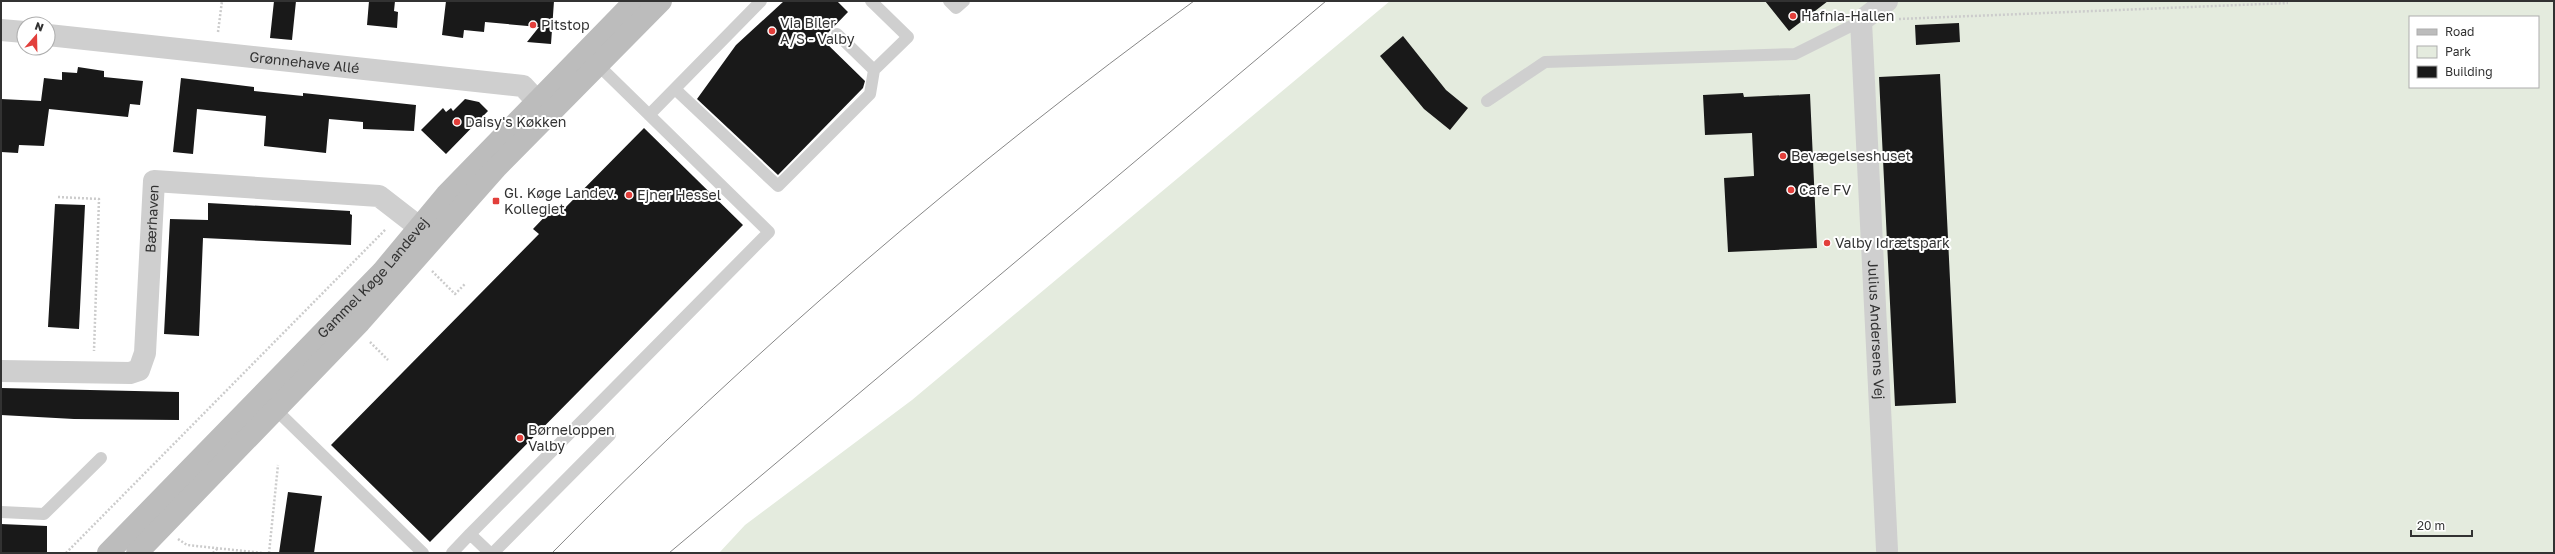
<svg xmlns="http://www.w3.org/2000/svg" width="2555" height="554" viewBox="0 0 2555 554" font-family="'Golos Text',sans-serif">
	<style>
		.green { fill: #e4ebde; fill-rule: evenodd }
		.building { fill: #191919 }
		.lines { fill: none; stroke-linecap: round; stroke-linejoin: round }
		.path { stroke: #ccc; stroke-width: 2.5; stroke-dasharray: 2 2; stroke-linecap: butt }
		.lane { stroke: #cfcfcf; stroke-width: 12 }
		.street { stroke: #cfcfcf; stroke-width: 22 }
		.secondary { stroke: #bcbcbc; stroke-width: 22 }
		.tram { stroke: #878787; stroke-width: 1 }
		.poi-dot { fill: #e23f3b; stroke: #fff; stroke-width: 1.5 }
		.labels { text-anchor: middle; stroke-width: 4; stroke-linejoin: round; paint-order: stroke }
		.poi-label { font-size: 14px; fill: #323232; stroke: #fff; text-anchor: start }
		.street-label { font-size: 14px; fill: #323232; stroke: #fff }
	</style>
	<rect width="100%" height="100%" fill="#fff"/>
	<path class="green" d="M1390,1H2554V553H719L745,525L912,400ZM2410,17H2538V87H2410Z"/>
	<path class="building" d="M274,1H296L292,40L270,38Z
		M369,1H395L394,11L398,12L397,28L367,25Z
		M446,1H554L551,44L527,42L539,27L485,22L484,32L464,30L463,38L442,35Z
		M784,1H837L848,12L822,39L865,81L863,88L778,175L697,99L736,45Z
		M1765,1H1828L1789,31Z
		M1959,23L1960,42L1916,45L1915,25Z
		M1403,36L1446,90L1468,108L1450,130L1424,109L1380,56Z
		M78,67L104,71V77L143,81L140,105L130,104L128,117L49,109L44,146L19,145L18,153L1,152V99L41,101L44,78L62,80V72L77,73Z
		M1940,74L1956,403L1895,406L1879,77Z
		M181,78L254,87V91L303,96V93L416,105L414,131L363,129V122L329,119L326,153L264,146L266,116L197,109L193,154L173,152Z
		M1743,93L1744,97L1810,94L1817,248L1728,252L1724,178L1754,176L1752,133L1705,135L1703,95Z
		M465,99L479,102L488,111L446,154L421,130L443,108L446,112L451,108L453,111Z
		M644,128L743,225L430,542L331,445L539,234L533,229L553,208L558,215Z
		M208,203L350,211V214L352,215L351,245L203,238L199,336L164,334L170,219L208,220Z
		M55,204L85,205L79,329L48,327Z
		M1,388L179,392V420L74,419L1,415Z
		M288,492L322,496L314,553H279Z
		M1,524L47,526V553H1Z"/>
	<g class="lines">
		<path class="path" d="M1899,19L2288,3
			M218,32L222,1
			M58,197L99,199L94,351
			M432,271L455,294L465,284
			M370,342L388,360
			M178,539L187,545L263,553
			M66,553L386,229
			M213,553L218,548
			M269,553L278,465"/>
		<path class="lane" d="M949,1L956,8L964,1
			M837,34L874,70L908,37L871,1
			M675,89L778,186L870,94L874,70
			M1487,101L1545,62L1795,54L1861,21
			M649,115L761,1
			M272,406L423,553
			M1,512L44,514L101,458
			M452,553L470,534
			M490,553L470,534L769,232L595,62
			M493,553L610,435"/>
		<g class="street">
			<path id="s1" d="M1887,1L1861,21L1887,550"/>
			<path d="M1,30L24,32"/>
			<path id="s2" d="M48,35L523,86L549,114"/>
			<path id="s3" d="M1,371L130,373L139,370L145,353L154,181L379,196L419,227"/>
		</g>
		<g class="secondary">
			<path id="s4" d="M108,553L382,272L446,195L635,1"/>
			<path d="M137,553L360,322L497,167L661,1"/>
		</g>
		<path class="tram" d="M552,553C750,352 966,167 1194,1
			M669,553L1326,1"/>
	</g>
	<g class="poi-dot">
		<circle cx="1793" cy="16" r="4"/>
		<circle cx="533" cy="25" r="4"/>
		<circle cx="772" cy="31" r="4"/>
		<circle cx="457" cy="122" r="4"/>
		<circle cx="1783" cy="156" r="4"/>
		<circle cx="1791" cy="190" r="4"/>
		<circle cx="629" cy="195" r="4"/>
		<rect x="492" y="197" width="8" height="8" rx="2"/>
		<circle cx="1827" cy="243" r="4"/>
		<circle cx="520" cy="438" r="4"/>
	</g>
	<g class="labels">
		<g class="poi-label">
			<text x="1801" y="21">Hafnia-Hallen</text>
			<text x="780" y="28">Via Biler<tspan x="780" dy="16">A/S - Valby</tspan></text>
			<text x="541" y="30">Pitstop</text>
			<text x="465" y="127">Daisy's Køkken</text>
			<text x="1791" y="161">Bevægelseshuset</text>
			<text x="1799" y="195">Cafe FV</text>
			<text x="504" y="198">Gl. Køge Landev.<tspan x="504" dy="16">Kollegiet</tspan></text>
			<text x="637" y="200">Ejner Hessel</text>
			<text x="1835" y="248">Valby Idrætspark</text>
			<text x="528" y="435">Børneloppen<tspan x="528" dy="16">Valby</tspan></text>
		</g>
		<g class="street-label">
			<text dy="5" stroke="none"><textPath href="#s2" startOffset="258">Grønnehave Allé</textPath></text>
			<text dy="5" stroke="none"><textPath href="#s3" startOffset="291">Bærhaven</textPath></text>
			<text dy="5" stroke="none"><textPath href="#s4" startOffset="382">Gammel Køge Landevej</textPath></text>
			<text dy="5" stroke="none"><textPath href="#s1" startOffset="342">Julius Andersens Vej</textPath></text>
		</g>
	</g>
	<rect width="2555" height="554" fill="none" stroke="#323232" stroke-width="4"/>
	<rect x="2409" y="16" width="130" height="72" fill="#ffffff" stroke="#adadad"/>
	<rect x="2417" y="29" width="20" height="6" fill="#bcbcbc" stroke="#adadad"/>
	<text x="2445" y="36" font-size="12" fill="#323232">Road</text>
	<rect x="2417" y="46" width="20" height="12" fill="#e4ebde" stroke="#adadad"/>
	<text x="2445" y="56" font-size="12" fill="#323232">Park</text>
	<rect x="2417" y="66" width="20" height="12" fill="#191919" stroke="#adadad"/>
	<text x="2445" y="76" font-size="12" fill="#323232">Building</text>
	<g transform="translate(36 36) rotate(20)"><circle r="19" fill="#ffffff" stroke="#adadad"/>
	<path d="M0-3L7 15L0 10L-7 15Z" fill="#e23f3b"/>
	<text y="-6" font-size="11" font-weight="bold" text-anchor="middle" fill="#323232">N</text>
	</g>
	<path d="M2411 530v6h61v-6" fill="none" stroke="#323232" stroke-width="2"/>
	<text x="2417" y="530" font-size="12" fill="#323232" stroke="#ffffff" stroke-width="3" paint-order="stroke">20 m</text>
</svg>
